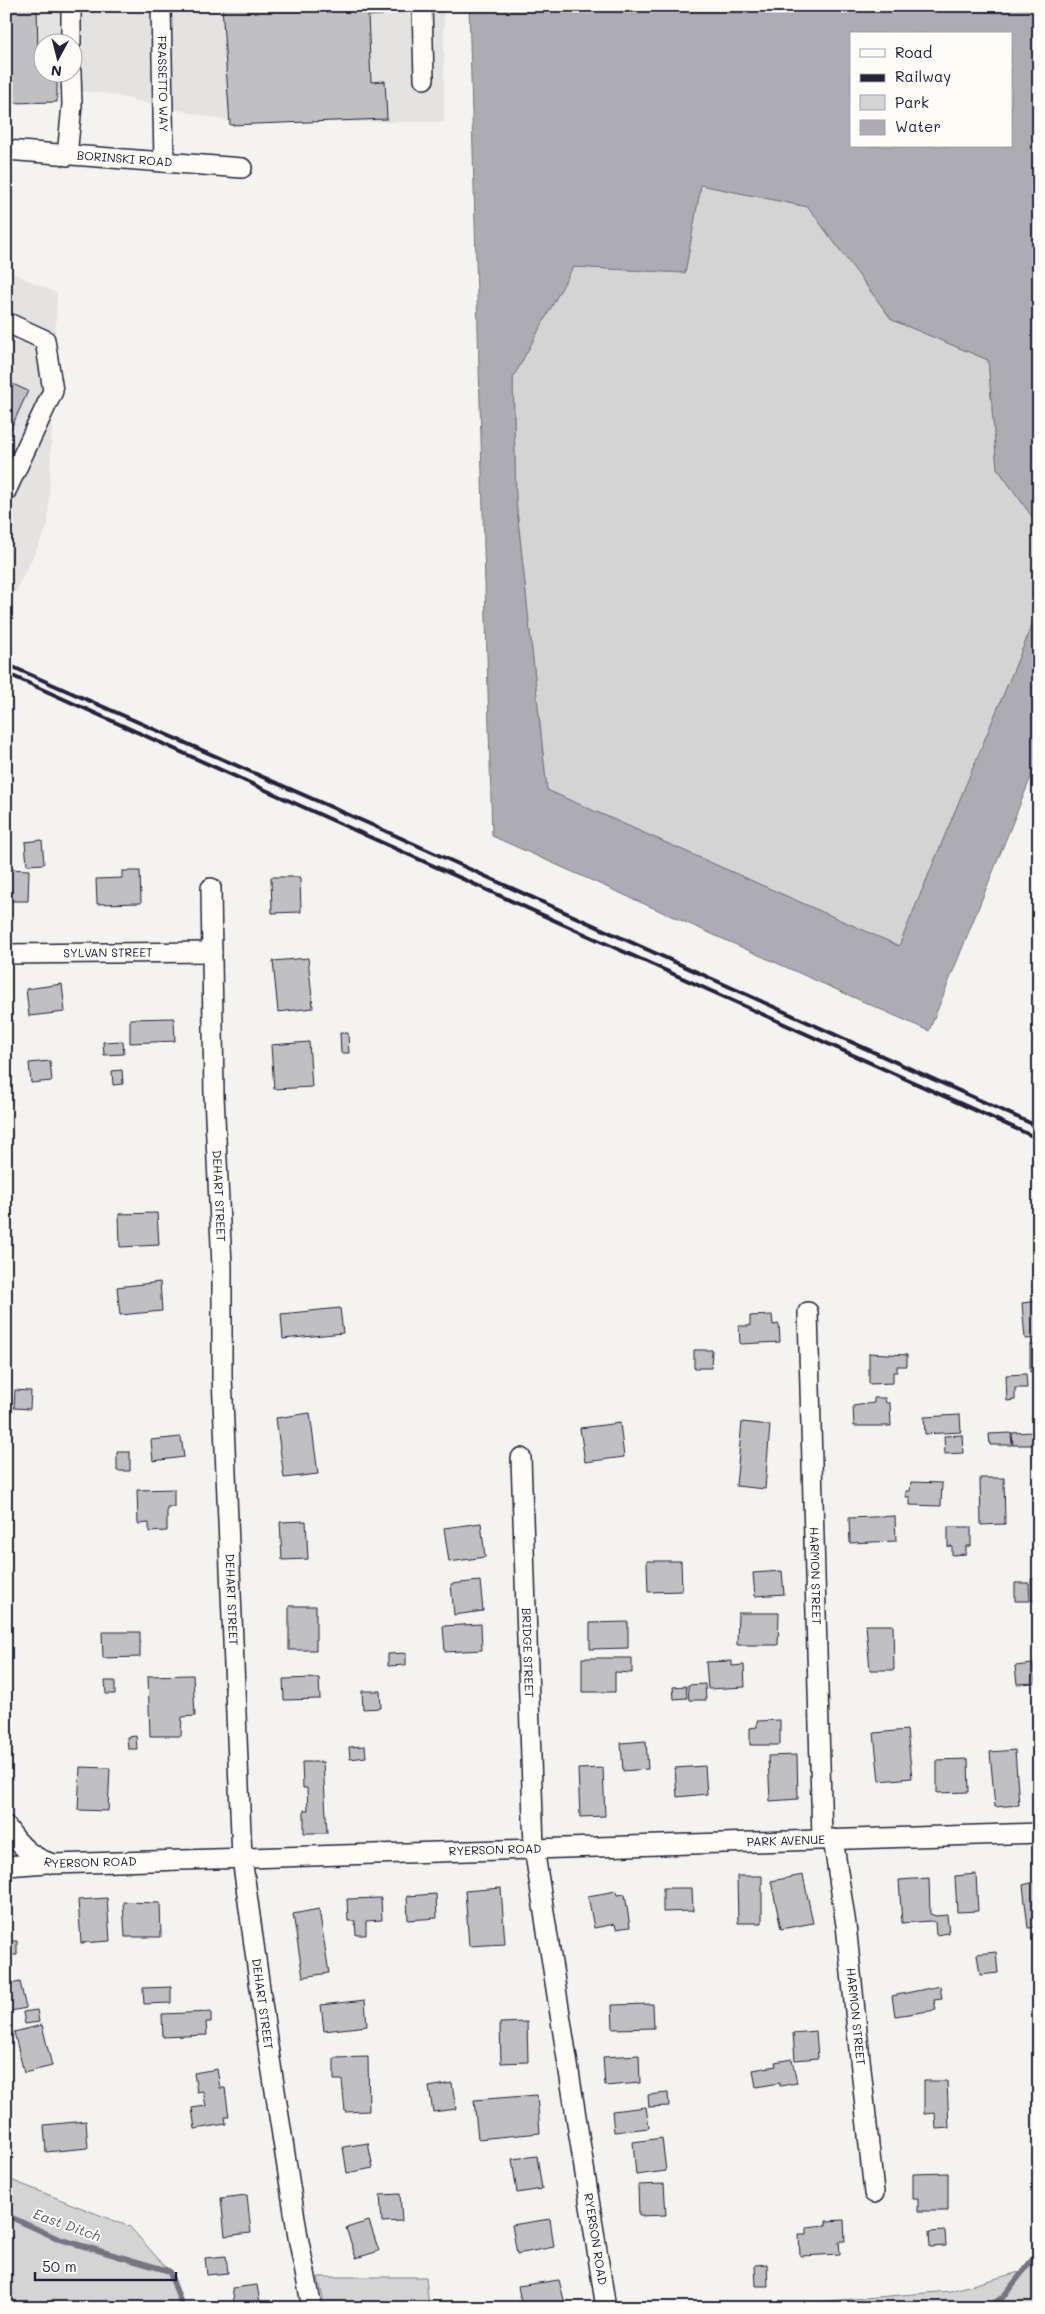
<svg xmlns="http://www.w3.org/2000/svg" width="1045" height="2314" viewBox="0 0 1045 2314" font-family="Mali,sans-serif">
	<style>
		.built { fill: #e4e3e2; fill-rule: evenodd }
		.green { fill: #d5d4d5; stroke: #7c7b88 }
		.water { fill: #acacb2; stroke: #757582; fill-rule: evenodd }
		.lines { fill: none; stroke-linecap: round; stroke-linejoin: round }
		.stream { stroke: #757582; stroke-width: 5.5 }
		.building { fill: #c0bfc2; stroke: #22223b }
		.minor-casing { stroke: #22223b; stroke-width: 22 }
		.minor { stroke: #fdfcf7; stroke-width: 19 }
		.rail { stroke: #22223b; stroke-width: 4 }
		.labels { text-anchor: middle; stroke-width: 4; stroke-linejoin: round; paint-order: stroke }
		.street-label { font-size: 12px; fill: #22223b; stroke: #fdfcf7 }
		.water-label { font-size: 14px; font-style: italic; fill: #59596b; stroke: #fdfcf7 }
	</style>
	<rect width="100%" height="100%" fill="#f4f3ef"/>
	<filter id="ink" filterUnits="userSpaceOnUse"><feTurbulence type="fractalNoise" baseFrequency=".02" numOctaves="2"/><feDisplacementMap in="SourceGraphic" scale="10" xChannelSelector="R" yChannelSelector="G"/><feConvolveMatrix kernelMatrix="1 2 1 2 8 2 1 2 1" color-interpolation-filters="sRGB"/></filter>
	<g filter="url(#ink)">
		<path class="built" d="M6,6H444V122H231L103,93L6,85ZM42,42H72V72H42Z
			M6,270L57,293L48,526L6,611Z"/>
		<path class="green" d="M701,185L808,207L892,320L988,360L997,468L1039,526V609L899,946L547,790L516,501L513,377L573,267L685,273Z
			M6,2178L130,2227L169,2271L183,2308H6Z
			M1039,2251V2308H744L950,2291L1023,2271Z
			M318,2277H426L429,2308H325Z"/>
		<path class="water" d="M469,6H1039V526L997,468L988,360L892,320L808,207L701,185L685,273L573,267L513,378L516,501L547,790L899,946L1039,609V757L929,1031L492,836ZM851,34H1011V146H851Z"/>
		<g class="lines">
			<path class="stream" d="M6,2215L59,2239L169,2271L183,2308
				M986,2308L1003,2297L1039,2251"/>
		</g>
		<path class="building" d="M6,6H37L38,55H42V72H57V102L9,103V93H6Z
			M222,6H382L383,15L368,16L371,82L385,81L387,119L230,125Z
			M6,381L28,391L6,439Z
			M42,840L44,864L27,865L25,842Z
			M6,869L29,870L28,901H6Z
			M122,871H140L141,903L97,904L96,879L122,878Z
			M271,877H300L301,912L272,913Z
			M308,958L313,1008L278,1012L273,961Z
			M62,984L65,1012L29,1016L26,989Z
			M174,1018L175,1041L130,1043V1019Z
			M340,1033H348L349,1053H341Z
			M123,1041L124,1054L104,1055L103,1042Z
			M309,1042L312,1087L274,1089L271,1045Z
			M50,1061L52,1081L31,1083L29,1063Z
			M122,1070L123,1084L113,1085L112,1071Z
			M157,1213L159,1245L120,1247L119,1214Z
			M160,1282L162,1311L120,1315L117,1287Z
			M1039,1301V1338L1025,1339L1022,1303Z
			M340,1308L343,1333L283,1339L281,1314Z
			M772,1315L773,1325L779,1324L780,1342L740,1344L739,1326H750V1316Z
			M1030,1345H1039V1372H1030Z
			M694,1350H712L711,1368H694Z
			M869,1353L907,1355V1366H897V1372H893V1383L869,1384Z
			M1026,1374L1027,1388H1015V1400L1007,1401L1006,1375Z
			M15,1390L31,1391L30,1409L14,1408Z
			M874,1398H885L886,1403H890L891,1426H854L853,1406L874,1403Z
			M310,1413L318,1474L284,1478L276,1418Z
			M960,1415L961,1432L925,1434L924,1417Z
			M742,1422L770,1425L765,1489L736,1486Z
			M620,1423L624,1457L585,1462L580,1428Z
			M1034,1432V1445H1013L1012,1433Z
			M1011,1433L1012,1445H990L989,1434Z
			M962,1435L963,1453L945,1454L944,1436Z
			M181,1437L184,1457L153,1461L151,1440Z
			M117,1452H130V1471H117Z
			M980,1478H1004L1005,1524L981,1525Z
			M911,1482L942,1483L941,1506L910,1505V1497H906V1491H910Z
			M174,1489V1507H167V1531L149,1532V1523L138,1524L137,1490Z
			M895,1516L896,1541L850,1543L849,1518Z
			M306,1521L308,1559L282,1560L280,1522Z
			M481,1523L485,1557L449,1562L444,1528Z
			M948,1527H971V1546H966V1554L952,1555V1546L948,1547Z
			M647,1561H681L682,1591L648,1592Z
			M782,1571L784,1594L755,1596L753,1573Z
			M1031,1579H1039V1601H1032Z
			M480,1581L483,1611L454,1615L451,1584Z
			M1015,1583H1029L1030,1601H1015Z
			M289,1606H316V1650H289Z
			M738,1613H779L778,1645H737Z
			M628,1622V1648L590,1649V1623Z
			M481,1624L482,1650L445,1652L443,1626Z
			M866,1625H893L894,1670H870Z
			M102,1632H140V1657L103,1658Z
			M406,1653V1665L388,1666V1654Z
			M582,1658H632V1673L615,1672V1692H582Z
			M732,1661V1666L744,1665L745,1687L708,1689L706,1662Z
			M1033,1664L1035,1683L1017,1684L1015,1666Z
			M193,1675L195,1716L182,1717L181,1736H150L148,1676Z
			M319,1678L320,1699L284,1700L283,1679Z
			M105,1681H115V1694H106Z
			M705,1684L706,1700H689L688,1685Z
			M686,1686L687,1698L674,1699L673,1687Z
			M362,1691H380L381,1708L363,1709Z
			M780,1720V1745H750V1728L757,1727V1721Z
			M907,1730L912,1778L879,1781L874,1733Z
			M136,1736L137,1749H128L127,1737Z
			M646,1741L648,1769L623,1771L621,1743Z
			M365,1746L366,1757L350,1759L349,1747Z
			M1015,1750L1019,1805L995,1807L990,1752Z
			M797,1755L798,1799L770,1801L768,1756Z
			M968,1759L969,1792L937,1793V1760Z
			M302,1762H323L327,1833H304V1810H308L307,1788H303Z
			M705,1766L707,1794L677,1797L675,1768Z
			M80,1767L110,1768L108,1811L78,1810Z
			M603,1768L605,1816L580,1817L578,1769Z
			M976,1874L978,1911L957,1912L955,1876Z
			M803,1875L813,1923L781,1929L771,1881Z
			M737,1876H762V1923H738Z
			M929,1878L930,1914L936,1916L947,1915L949,1933L936,1935L935,1922L931,1921L902,1923L899,1880Z
			M1039,1881V1927L1028,1928L1023,1885Z
			M501,1888L505,1944L469,1946L465,1891Z
			M663,1888H692L693,1911L663,1912Z
			M616,1891L617,1895L625,1894L630,1927L616,1929L615,1924L594,1928L588,1896Z
			M436,1894L437,1918L408,1920L407,1896Z
			M107,1898L110,1941L81,1943L78,1900Z
			M381,1898L382,1920L366,1921V1935H356L355,1921H348L347,1899Z
			M123,1902L160,1903L161,1937H125Z
			M319,1909L329,1973L303,1977L293,1914Z
			M6,1941H17V1955H6Z
			M996,1952L998,1973L980,1975L977,1954Z
			M20,1982L26,2008L6,2012V1985Z
			M940,1986L942,1999L934,2000L936,2010L895,2016L892,1996Z
			M171,1987V2003L144,2004L143,1988Z
			M365,2000L367,2026L324,2031L321,2005Z
			M653,2004L654,2028L613,2029L612,2005Z
			M37,2010L39,2022L25,2024L23,2012Z
			M211,2012V2022H206L207,2035L163,2037L162,2014Z
			M527,2022L528,2062L501,2063L500,2023Z
			M42,2025L52,2066L24,2073L14,2032Z
			M816,2031L818,2058L795,2060L793,2033Z
			M639,2055L640,2083L605,2086L603,2057Z
			M368,2057L369,2111L345,2112L342,2080H334V2058Z
			M792,2059L797,2083L780,2086V2083L756,2087L753,2070L776,2066L775,2062Z
			M217,2069L220,2088H225L229,2117H225L226,2124L195,2129L192,2108L206,2106L203,2091L197,2092L194,2073Z
			M924,2081H947L949,2128L936,2129L935,2113L924,2114Z
			M452,2083L456,2109L433,2112L429,2087Z
			M668,2093L669,2106L649,2107L648,2095Z
			M537,2095L540,2133L478,2139L474,2100Z
			M646,2107L649,2128L614,2132L612,2111Z
			M86,2121L88,2148L46,2152L44,2125Z
			M662,2138L666,2171L636,2175L633,2142Z
			M368,2143L373,2168L347,2173L343,2147Z
			M537,2156L542,2189L517,2193L512,2159Z
			M948,2173V2211H918V2199H913V2174Z
			M664,2184L666,2215L639,2216L638,2185Z
			M400,2194L402,2221L382,2222L380,2195Z
			M247,2195L251,2233L225,2236L221,2198Z
			M550,2219L554,2247L517,2254L512,2225Z
			M844,2220L845,2241H839L840,2254L800,2256L799,2234H806V2227L826,2225V2221Z
			M369,2221L379,2251L356,2258L346,2228Z
			M945,2231L946,2246L930,2247L929,2232Z
			M226,2256L228,2273L207,2275L205,2258Z
			M767,2264L768,2286H756L755,2265Z
			M559,2280L566,2308H522L518,2286Z
			M257,2285L261,2308H235L232,2288Z"/>
		<g class="lines">
			<g class="minor-casing">
				<g id="minor">
					<path d="M71,6V42"/>
					<path id="s1" d="M161,6L164,162"/>
					<path d="M422,6L424,79"/>
					<path id="s2" d="M6,150L242,168"/>
					<path d="M67,156L72,105L71,72"/>
					<path d="M6,322L45,340L53,391L6,491"/>
					<path id="s3" d="M211,888L214,1096L222,1266V1376L242,1858L268,2046L298,2237L312,2308"/>
					<path id="s4" d="M6,954L212,952"/>
					<path id="s5" d="M808,1312L822,1839"/>
					<path id="s6" d="M521,1458L534,1848L606,2308"/>
					<path id="s7" d="M6,1826C19,1845 31,1858 54,1864L1039,1833"/>
					<path id="s8" d="M833,1839L846,1925L874,2193"/>
					<path d="M6,1866L47,1863"/>
				</g>
			</g>
			<use href="#minor" class="minor"/>
			<path class="rail" d="M6,664L381,829L1039,1127
				M6,673L1039,1139"/>
		</g>
	</g>
	<g class="labels">
		<g class="street-label">
			<text dy="4" stroke="none"><textPath href="#s1" startOffset="78">FRASSETTO WAY</textPath></text>
			<text dy="4" stroke="none"><textPath href="#s2" startOffset="119">BORINSKI ROAD</textPath></text>
			<text dy="4" stroke="none"><textPath href="#s4" startOffset="102">SYLVAN STREET</textPath></text>
			<text dy="4" stroke="none"><textPath href="#s3" startOffset="308">DEHART STREET</textPath></text>
			<text dy="4" stroke="none"><textPath href="#s5" startOffset="264">HARMON STREET</textPath></text>
			<text dy="4" stroke="none"><textPath href="#s3" startOffset="712">DEHART STREET</textPath></text>
			<text dy="4" stroke="none"><textPath href="#s6" startOffset="195">BRIDGE STREET</textPath></text>
			<text dy="4" stroke="none"><textPath href="#s7" startOffset="795">PARK AVENUE</textPath></text>
			<text dy="4" stroke="none"><textPath href="#s7" startOffset="504">RYERSON ROAD</textPath></text>
			<text dy="4" stroke="none"><textPath href="#s7" startOffset="99">RYERSON ROAD</textPath></text>
			<text dy="4" stroke="none"><textPath href="#s3" startOffset="1118">DEHART STREET</textPath></text>
			<text dy="4" stroke="none"><textPath href="#s8" startOffset="179">HARMON STREET</textPath></text>
			<text dy="4" stroke="none"><textPath href="#s6" startOffset="786">RYERSON ROAD</textPath></text>
		</g>
		<g class="water-label">
			<text transform="translate(67 2225) rotate(20)" y="5">East Ditch</text>
		</g>
	</g>
	<rect width="1045" height="2314" fill="none" stroke="#fdfcf7" stroke-width="25"/>
	<rect x="12" y="12" width="1020" height="2289" fill="none" stroke="#22223b" stroke-width="2" filter="url(#ink)"/>
	<rect x="850" y="32" width="162" height="115" fill="#fdfcf7" stroke="#a5a5ac"/>
	<rect x="860" y="49" width="25" height="8" fill="#fdfcf7" stroke="#a5a5ac"/>
	<text x="895" y="58" font-size="15" fill="#22223b">Road</text>
	<rect x="860" y="74" width="25" height="8" fill="#22223b" stroke="#a5a5ac"/>
	<text x="895" y="82" font-size="15" fill="#22223b">Railway</text>
	<rect x="860" y="95" width="25" height="15" fill="#d5d4d5" stroke="#a5a5ac"/>
	<text x="895" y="108" font-size="15" fill="#22223b">Park</text>
	<rect x="860" y="120" width="25" height="15" fill="#acacb2" stroke="#a5a5ac"/>
	<text x="895" y="132" font-size="15" fill="#22223b">Water</text>
	<g transform="translate(58 58) rotate(187)"><circle r="24" fill="#fdfcf7" stroke="#a5a5ac"/>
	<path d="M0-4L9 19L0 12L-9 19Z" fill="#22223b"/>
	<text y="-8" font-size="14" font-weight="bold" text-anchor="middle" fill="#22223b">N</text>
	</g>
	<path d="M35 2272v8h141v-8" fill="none" stroke="#22223b" stroke-width="2.5"/>
	<text x="42" y="2272" font-size="15" fill="#22223b" stroke="#fdfcf7" stroke-width="4" paint-order="stroke">50 m</text>
</svg>
